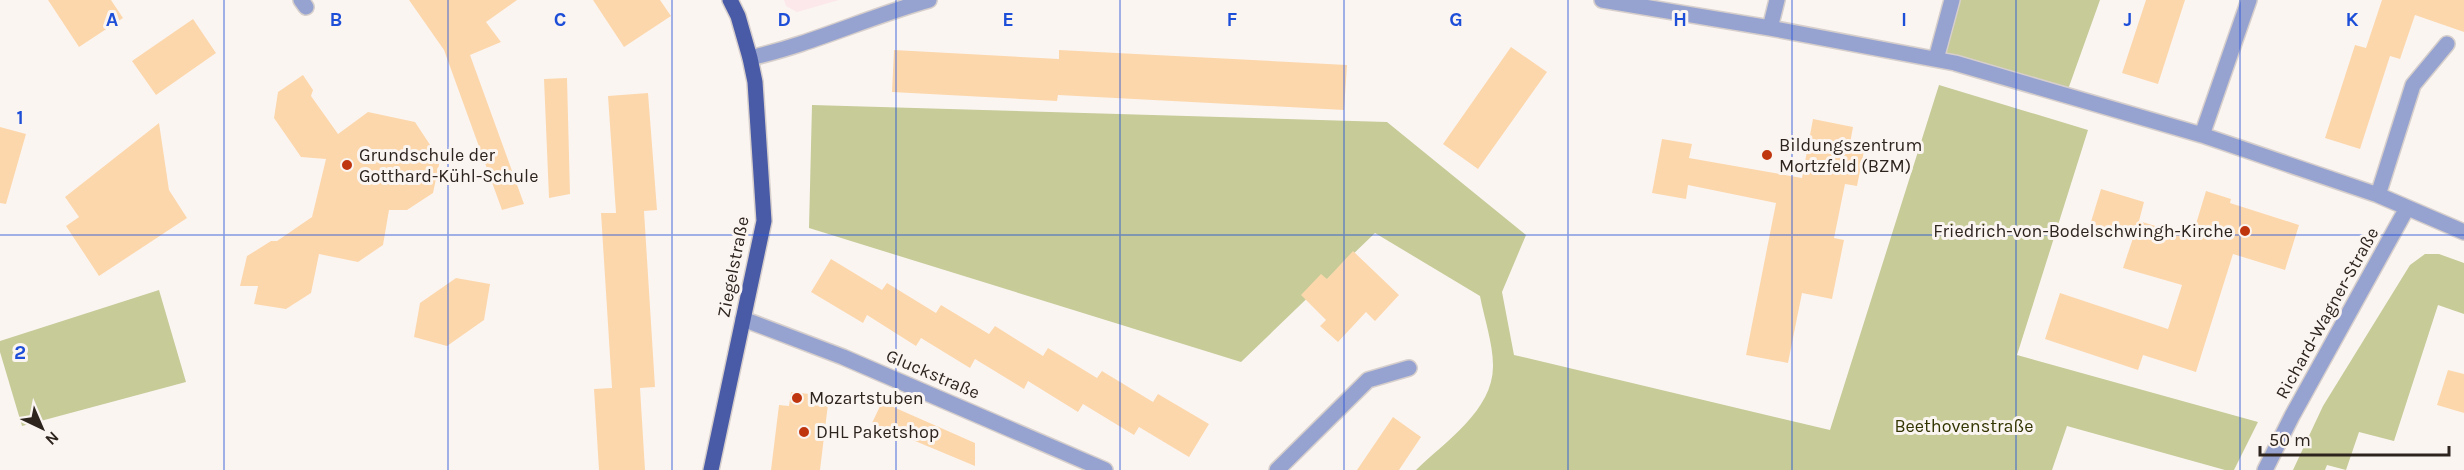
<svg xmlns="http://www.w3.org/2000/svg" width="2464" height="470" viewBox="0 0 2464 470" font-family="Karla,sans-serif">
	<style>
		.education { fill: #fce7ea }
		.green { fill: #c6cb98 }
		.building { fill: #fcd7ac }
		.lines { fill: none; stroke-linecap: round; stroke-linejoin: round }
		.minor-casing { stroke: #d6cfcc; stroke-width: 18 }
		.major-casing { stroke: #d6cfcc; stroke-width: 18 }
		.minor { stroke: #96a2cf; stroke-width: 15 }
		.major { stroke: #495aa7; stroke-width: 15 }
		.grid { fill: none; stroke: #1d4ed8; stroke-width: 1.5; stroke-opacity: 0.55 }
		.poi-dot { fill: #bf350e; stroke: #fbf5f2; stroke-width: 2 }
		.labels { text-anchor: middle; stroke-width: 6; stroke-linejoin: round; paint-order: stroke }
		.poi-label { font-size: 18px; fill: #2e241e; stroke: #fbf5f2; text-anchor: start }
		.street-label { font-size: 18px; fill: #2e241e; stroke: #fbf5f2 }
		.park-label { font-size: 18px; fill: #323500; stroke: #fbf5f2 }
		.grid-label { font-size: 20px; text-anchor: middle; font-weight: bold; fill: #1d4ed8; stroke: #fbf5f2; stroke-width: 6; stroke-linejoin: round; paint-order: stroke }
	</style>
	<rect width="100%" height="100%" fill="#fbf5f2"/>
	<path class="education" d="M784,0H839L797,12L786,6Z"/>
	<path class="green" d="M1952,0H2100L2066,95L1936,59Z
		M1939,85L2088,130L2017,355L2258,422L2234,470H2225L2067,426L2052,470H1416C1445,442 1494,410 1493,365C1493,344 1484,317 1480,296L1375,233L1241,362L809,228L812,105L1387,122L1526,235L1502,292L1514,355L1830,430Z
		M2425,254H2439L2464,263V314L2438,305L2394,441L2359,432L2346,470L2327,465L2325,470H2293L2323,406L2410,265Z
		M159,290L186,382L22,426L0,352V341Z"/>
	<path class="building" d="M48,0H111L123,18L79,47Z
		M409,0H517L486,22L501,42L470,55L524,204L502,210L444,50Z
		M593,0H660L671,16L624,47Z
		M2146,0H2185L2158,84L2122,73Z
		M2382,0H2464V32L2415,15L2400,59L2390,56L2360,149L2325,138L2355,45L2366,48Z
		M193,19L216,53L156,95L132,61Z
		M1511,47L1547,72L1478,169L1443,144Z
		M894,50L1059,59V50L1347,65L1344,110L1058,95L1057,101L892,92Z
		M303,75L313,90L311,96L338,134L368,112L415,122L440,160L433,193L407,210H389L383,245L358,262L319,254L311,293L286,309L254,304L258,286H240L247,256L271,241H277L312,217L326,159L301,157L274,118L278,92Z
		M567,78L570,194L549,198L544,79Z
		M648,93L657,210L644,211L655,387L640,388L645,470H599L594,389L612,388L601,213H616L608,96Z
		M1813,119L1853,127L1849,149L1864,151L1857,186L1845,184L1834,238L1844,240L1832,299L1802,293L1788,363L1746,355L1776,203L1688,185L1686,199L1652,193L1662,139L1692,144L1689,158L1802,178Z
		M159,123L169,190L187,218L99,276L66,226L79,217L65,197Z
		M0,127L26,134L6,204L0,203Z
		M2101,189L2144,202L2139,221L2192,237L2206,191L2231,199L2230,203L2299,225L2285,270L2233,254L2196,372L2143,355L2138,370L2045,339L2060,293L2168,329L2182,285L2123,268L2133,238L2090,225Z
		M1353,251L1399,295L1375,321L1366,312L1338,342L1320,326L1326,320L1301,295L1321,274L1327,279Z
		M831,259L882,290L887,283L936,313L941,305L989,334L995,326L1043,356L1048,348L1097,378L1102,371L1153,402L1158,394L1209,424L1189,457L1139,427L1134,435L1083,404L1078,412L1028,381L1024,389L975,359L970,368L921,338L916,346L867,315L863,323L811,292Z
		M456,278L490,284L484,320L447,346L414,337L420,303Z
		M2448,370L2464,374V413L2437,405Z
		M791,392L829,396L820,470H771L779,405L789,406Z
		M882,402L975,443V466L872,423Z
		M1393,417L1421,437L1399,470H1357Z"/>
	<g class="lines">
		<g class="minor-casing">
			<path id="minor" d="M301,0L306,7
				M1602,0L1770,28L1955,63L2202,135L2378,195L2464,232
				M1770,28L1777,0
				M750,58C812,44 868,17 929,0
				M1936,59L1952,0
				M2202,135L2249,0
				M2378,195L2413,85L2447,44
				M743,319L843,357L1105,470
				M1277,470L1368,380L1409,368
				M2265,470L2292,416L2407,208"/>
		</g>
		<g class="major-casing">
			<path id="major" d="M711,470L764,221L755,82L750,58L738,16L730,0"/>
		</g>
		<use href="#minor" class="minor"/>
		<use href="#major" class="major"/>
	</g>
	<path class="grid" d="M224,0V470M448,0V470M672,0V470M896,0V470M1120,0V470M1344,0V470M1568,0V470M1792,0V470M2016,0V470M2240,0V470M0,235H2464"/>
	<g class="poi-dot">
		<circle cx="1767" cy="155" r="6"/>
		<circle cx="347" cy="165" r="6"/>
		<circle cx="2245" cy="231" r="6"/>
		<circle cx="797" cy="398" r="6"/>
		<circle cx="804" cy="432" r="6"/>
	</g>
	<g class="labels">
		<g class="poi-label">
			<text x="1779" y="151">Bildungszentrum<tspan x="1779" dy="21">Mortzfeld (BZM)</tspan></text>
			<text x="359" y="161">Grundschule der<tspan x="359" dy="21">Gotthard-Kühl-Schule</tspan></text>
			<text x="2233" y="237" text-anchor="end">Friedrich-von-Bodelschwingh-Kirche</text>
			<text x="809" y="404">Mozartstuben</text>
			<text x="816" y="438">DHL Paketshop</text>
		</g>
		<g class="street-label">
			<text transform="translate(733 267) rotate(-79)" y="6">Ziegelstraße</text>
			<text transform="translate(2327 313) rotate(-61)" y="6">Richard-Wagner-Straße</text>
			<text transform="translate(933 374) rotate(23)" y="6">Gluckstraße</text>
		</g>
		<g class="park-label">
			<text x="1964" y="432">Beethovenstraße</text>
		</g>
	</g>
	<g class="grid-label">
		<text x="112" y="26">A</text>
		<text x="336" y="26">B</text>
		<text x="560" y="26">C</text>
		<text x="784" y="26">D</text>
		<text x="1008" y="26">E</text>
		<text x="1232" y="26">F</text>
		<text x="1456" y="26">G</text>
		<text x="1680" y="26">H</text>
		<text x="1904" y="26">I</text>
		<text x="2128" y="26">J</text>
		<text x="2352" y="26">K</text>
		<text x="20" y="124">1</text>
		<text x="20" y="359">2</text>
	</g>
	<g transform="translate(42 428) rotate(136)" stroke="#fbf5f2" stroke-width="4.5" paint-order="stroke">
	<path d="M0-4.5L10 22L0 15L-10 22Z" fill="#2e241e"/>
	<text y="-9" font-size="16" font-weight="bold" text-anchor="middle" fill="#2e241e">N</text>
	</g>
	<path d="M2260 446v9h189v-9" fill="none" stroke="#2e241e" stroke-width="3"/>
	<text x="2269" y="446" font-size="18" fill="#2e241e" stroke="#fbf5f2" stroke-width="4.5" paint-order="stroke">50 m</text>
</svg>
